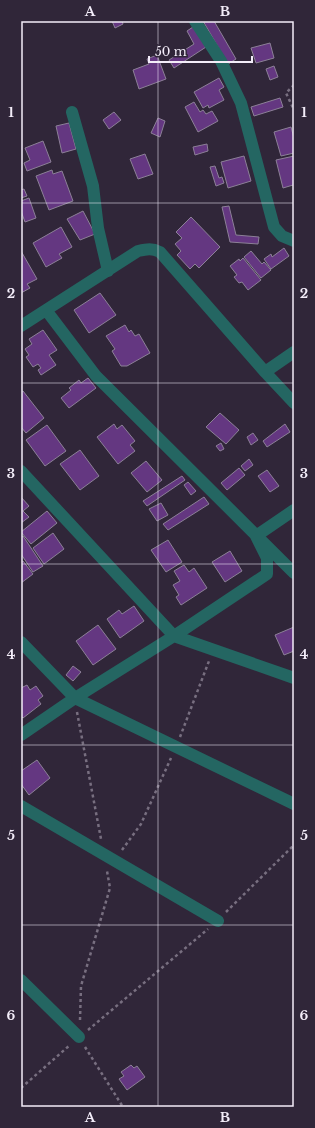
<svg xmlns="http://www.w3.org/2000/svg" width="315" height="1128" viewBox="0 0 315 1128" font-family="'Libre Baskerville',serif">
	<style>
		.building { fill: #643781; stroke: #8c8097 }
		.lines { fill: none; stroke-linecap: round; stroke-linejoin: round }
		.path { stroke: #786f80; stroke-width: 2.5; stroke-dasharray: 3 3; stroke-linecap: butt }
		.street { stroke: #246662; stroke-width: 12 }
		.grid { fill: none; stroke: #f3edf9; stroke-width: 1; stroke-opacity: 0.55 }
		.neatline { fill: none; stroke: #f3edf9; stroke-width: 1.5 }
		.grid-label { font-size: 13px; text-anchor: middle; font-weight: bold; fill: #f3edf9 }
	</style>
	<rect width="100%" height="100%" fill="#302639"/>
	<path class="building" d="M112,21H122L123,24L115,28Z
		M203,21H214L236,59L228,64Z
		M193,27L206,47L174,68L169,60L194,44L187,31Z
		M270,43L274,58L256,63L251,48Z
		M157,55L166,79L139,89L133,70L149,64L147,59Z
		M274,66L278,77L270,80L266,69Z
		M219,78L224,87L219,90L224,100L209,108L208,105L203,108L194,92Z
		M280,98L283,107L254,116L251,107Z
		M194,102L200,112L203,110L206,114L212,111L218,121L198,132L185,107Z
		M114,112L121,120L109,129L103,120Z
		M158,118L165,121L160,137L151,133Z
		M69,123L76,149L62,153L56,126Z
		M291,127L294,138V153L281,156L274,132Z
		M43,141L51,162L27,171L24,163L30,160L25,148Z
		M207,144L208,151L195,155L193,147Z
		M145,154L153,174L138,179L130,159Z
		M244,156L251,181L228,188L221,162Z
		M294,156V188L293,185L283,188L276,160Z
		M215,166L219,178L222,177L224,183L216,186L210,167Z
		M52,170L53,174L62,171L73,201L49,210L36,176Z
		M24,189L27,196L21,198V190Z
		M29,198L36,218L25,222L21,211V201Z
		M229,206L236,235L259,237L258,244L230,242L222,207Z
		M83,211L95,234L80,240L67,219Z
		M191,217L220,247L199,268L195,264L190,269L177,255L181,251L175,244L182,238L176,232Z
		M61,227L72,247L59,254L62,258L46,267L33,243Z
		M284,248L289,256L271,269L264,259L271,254L272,257Z
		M21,251L37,279L27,284L30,288L21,293Z
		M251,251L262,264L264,262L271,270L261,278L244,257Z
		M243,258L261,280L248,290L242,282L239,283L234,277L237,275L230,266L239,259L240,261Z
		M100,293L116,315L89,333L74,310Z
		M125,325L129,332L131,330L135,336L139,334L150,353L127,366H121L112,351L115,349L106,336Z
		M43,330L57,350L49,355L56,365L41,375L38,370L41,368L38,364L33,367L26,357L29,355L25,349L32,344L29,339Z
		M88,378L96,388L69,408L61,398L71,390L69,388L79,380L81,383Z
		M23,391L44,418L26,433L21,427V392Z
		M220,413L239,430L226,444L206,427Z
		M114,424L117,429L122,425L135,441L130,445L135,451L118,464L97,437Z
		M285,424L290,432L267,447L263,441Z
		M47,425L66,451L45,466L26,440Z
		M253,433L258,440L251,445L247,437Z
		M221,443L224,449L220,451L216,446Z
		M80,450L99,476L80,490L60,464Z
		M249,459L253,465L245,471L241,466Z
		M146,461L162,480L147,492L131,473Z
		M239,468L245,475L227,490L221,483Z
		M267,470L279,486L270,492L258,476Z
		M182,476L185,480L147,506L143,501Z
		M188,482L196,491L191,495L184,485Z
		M21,497L29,506L23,511L29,517L21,523Z
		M204,497L209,504L168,530L163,524Z
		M161,503L168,515L157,521L149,509Z
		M47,511L57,523L31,544L21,532Z
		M53,533L64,549L44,564L33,548Z
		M23,536L43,566L33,572L21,554V537Z
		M168,540L182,562L166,572L151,550Z
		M230,551L242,571L225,582L212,562Z
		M23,561L33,574L21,583V562Z
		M184,565L189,572L194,568L207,588L181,605L176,597L179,595L173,585L180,581L174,571Z
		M134,606L144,621L120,638L107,619L119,610L122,614Z
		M98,625L116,649L93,665L76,641Z
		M294,627V651L284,655L275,635Z
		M73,666L81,672L73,681L66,675Z
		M27,685L30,690L36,686L43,696L38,700L41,704L23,718L21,716V688Z
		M37,760L50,778L29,795L21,784V771Z
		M131,1065L134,1068L137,1066L145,1077L127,1090L119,1079L124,1076L121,1072Z"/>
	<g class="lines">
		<path class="path" d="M294,85L286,93L294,110
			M77,712L101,839
			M180,737L209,661
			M122,850L141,824L171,758
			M226,912L294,845
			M80,1020L81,986L110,888L107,871
			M88,1030L208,929
			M85,1047L123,1107
			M21,1088L70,1045"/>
		<path class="street" d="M195,21L221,61L241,103L274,227L282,236L294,241
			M72,112L93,186L98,228L108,271
			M46,310L96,376L294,573
			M21,326L138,251C147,249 152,248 160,252L265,372L294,403
			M265,372L294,352
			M21,471L174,636L294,678
			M21,642L75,698L294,804
			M21,735L75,698L174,636L267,574V558L256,536L294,510
			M21,806L218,921
			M21,980L79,1037"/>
	</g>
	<path class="grid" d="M158,21V1107M21,203H294M21,383H294M21,564H294M21,745H294M21,925H294"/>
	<rect width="315" height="1128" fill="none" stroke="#302639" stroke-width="44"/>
	<path d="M149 56v6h103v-6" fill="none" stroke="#f3edf9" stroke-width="2"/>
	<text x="155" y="56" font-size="12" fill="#f3edf9" stroke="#302639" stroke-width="3" paint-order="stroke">50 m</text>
	<rect x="22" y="22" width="271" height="1084" class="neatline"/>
	<g class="grid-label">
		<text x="90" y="16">A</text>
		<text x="225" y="16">B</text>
		<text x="11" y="117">1</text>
		<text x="304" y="117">1</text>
		<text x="11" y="298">2</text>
		<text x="304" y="298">2</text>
		<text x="11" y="478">3</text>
		<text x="304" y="478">3</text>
		<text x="11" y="659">4</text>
		<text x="304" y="659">4</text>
		<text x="11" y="840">5</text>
		<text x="304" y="840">5</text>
		<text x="11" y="1020">6</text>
		<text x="304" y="1020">6</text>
		<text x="90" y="1122">A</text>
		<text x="225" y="1122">B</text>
	</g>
</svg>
